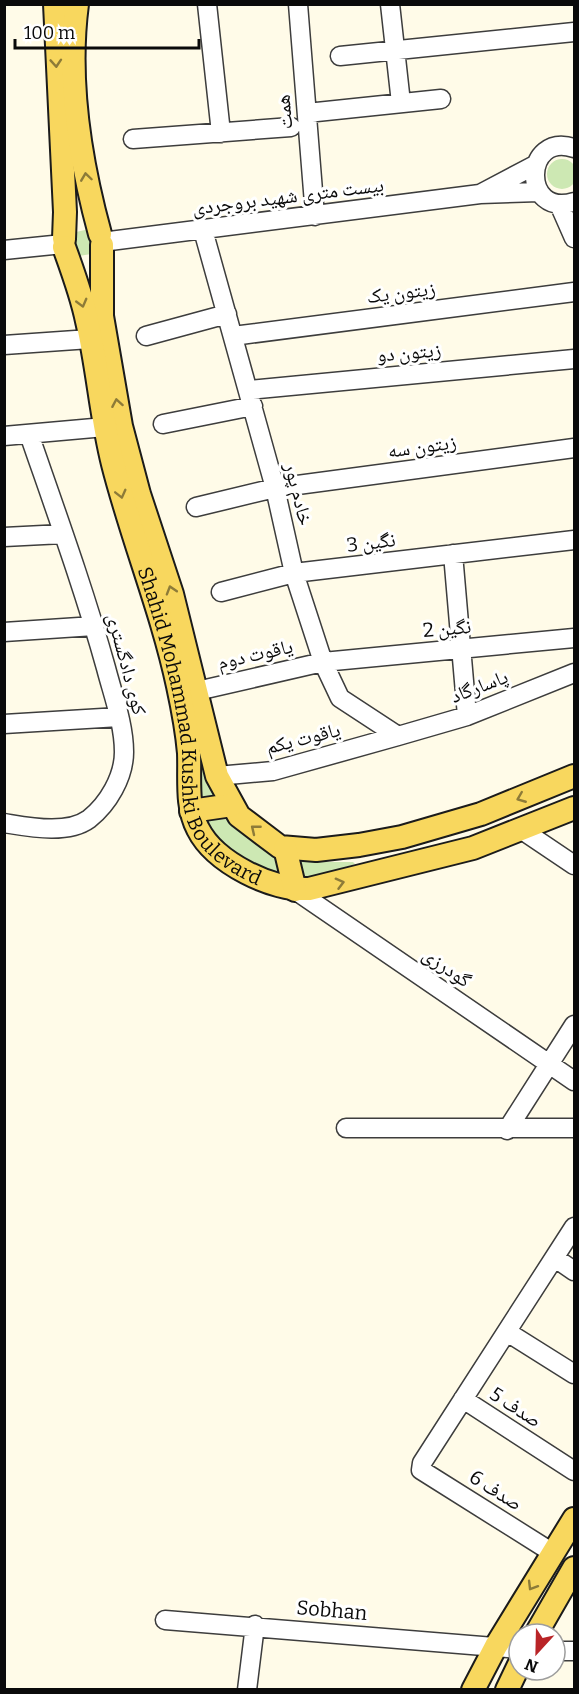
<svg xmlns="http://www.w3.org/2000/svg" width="579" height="1694" viewBox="0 0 579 1694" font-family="Bitter,'Noto Naskh Arabic',serif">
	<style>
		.green { fill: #cde8b3 }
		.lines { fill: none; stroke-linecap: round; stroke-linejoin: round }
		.minor-casing { stroke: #3d3d3d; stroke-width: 21 }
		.major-casing { stroke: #1b1b1b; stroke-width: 26 }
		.minor { stroke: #fff; stroke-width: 18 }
		.major { stroke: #f8d75e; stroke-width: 22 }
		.oneway { stroke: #8d7b38 }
		.labels { text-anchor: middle; stroke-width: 6; stroke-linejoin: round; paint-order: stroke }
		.street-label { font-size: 20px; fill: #0a0a0a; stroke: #fff }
	</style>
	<rect width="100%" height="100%" fill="#fffbe8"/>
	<path class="green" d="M547 174a15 15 0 1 1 30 0a15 15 0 1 1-30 0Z
		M85,230L93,234L91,254L79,256L71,238L76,232Z
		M198,741L220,799L200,801Z
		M228,810L277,853L285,882L231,855L198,815Z
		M297,862H353L355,864L301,881Z"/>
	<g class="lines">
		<g class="minor-casing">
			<path id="minor" d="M207,4L221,133
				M298,4L315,216
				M390,4L401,103
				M340,56L574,32
				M307,113L441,99
				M133,139L291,127
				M574,148C523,131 521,218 574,202
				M535,165L480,194L539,192
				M559,204L574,238
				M203,230L275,488L294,573L323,662L340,698L398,736
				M102,242L480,194
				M4,250L63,244
				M146,336L227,314
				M233,336L574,292
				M4,345L90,339
				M248,390L574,359
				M163,424L253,406
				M4,436L105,427
				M196,507L275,488L574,448
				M4,537L63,534
				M453,554L467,716
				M221,592L294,573L574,540
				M4,632L94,626
				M197,691L323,662L574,638
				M4,724L119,717
				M217,776L273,771L398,736L467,716L574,673
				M4,823C29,827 67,835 89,819C108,804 124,777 124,752C124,724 113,695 106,668C84,589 56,512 29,434
				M522,830L574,865
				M295,890L574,1081
				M346,1128H574
				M507,1130L574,1025
				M555,1258L574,1271
				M507,1332L574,1374
				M463,1399L574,1471
				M553,1553L421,1470L422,1463L574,1227
				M165,1620L519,1649
				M555,1651H574
				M247,1690L255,1625"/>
		</g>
		<g class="major-casing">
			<g id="major">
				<path d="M55,4L65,212L64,239"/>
				<path d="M77,4C67,80 80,161 100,234"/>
				<path d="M102,245V316L121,426L139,494L172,594L217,776L239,816L280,847L316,850L359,845L402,837L481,814L574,776"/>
				<path id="s1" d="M64,247C73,272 82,296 87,321C98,368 101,417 113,464C132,539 162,611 178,686C183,709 187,730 189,753C190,778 186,807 198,829C215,863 273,891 309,889L473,848L574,808"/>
				<path d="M191,811L232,805"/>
				<path d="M285,848L295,890"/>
				<path d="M536,1634L574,1568"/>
				<path d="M473,1690L496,1646L574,1519"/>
				<path d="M507,1690L519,1665"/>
			</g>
		</g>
		<use href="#minor" class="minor"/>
		<use href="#major" class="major"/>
	</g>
	<defs><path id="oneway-chevron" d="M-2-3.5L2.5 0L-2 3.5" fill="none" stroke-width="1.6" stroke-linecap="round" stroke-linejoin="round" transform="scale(1.5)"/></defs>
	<g class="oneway">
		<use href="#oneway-chevron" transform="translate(56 63) rotate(86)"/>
		<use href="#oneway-chevron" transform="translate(86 177) rotate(-98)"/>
		<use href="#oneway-chevron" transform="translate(82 303) rotate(75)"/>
		<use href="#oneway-chevron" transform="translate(117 403) rotate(-100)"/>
		<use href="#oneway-chevron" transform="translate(121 494) rotate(76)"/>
		<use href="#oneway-chevron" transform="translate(171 590) rotate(-107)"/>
		<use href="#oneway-chevron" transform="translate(521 798) rotate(158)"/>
		<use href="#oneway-chevron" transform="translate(255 829) rotate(-141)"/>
		<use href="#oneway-chevron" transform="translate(340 883) rotate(-15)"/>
		<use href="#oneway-chevron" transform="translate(532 1586) rotate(121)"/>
	</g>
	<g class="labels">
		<g class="street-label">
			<text transform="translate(284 112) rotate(-95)" y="7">همت</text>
			<text transform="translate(288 196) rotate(-7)" y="7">بیست متری شهید بروجردی</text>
			<text transform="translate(401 292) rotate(-7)" y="7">زیتون یک</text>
			<text transform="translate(409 352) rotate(-5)" y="7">زیتون دو</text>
			<text transform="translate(422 446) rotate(-8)" y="7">زیتون سه</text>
			<text transform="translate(299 494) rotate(76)" y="7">خادم پور</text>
			<text transform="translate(371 542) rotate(-7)" y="7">نگین 3</text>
			<text transform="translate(447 628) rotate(-5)" y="7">نگین 2</text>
			<text transform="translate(255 654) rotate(-13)" y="7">یاقوت دوم</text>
			<text transform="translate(127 664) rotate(75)" y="7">کوی دادگستری</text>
			<text transform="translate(479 686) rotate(-21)" y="7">پاسارگاد</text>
			<text dy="7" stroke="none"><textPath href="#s1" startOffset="506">Shahid Mohammad Kushki Boulevard</textPath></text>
			<text transform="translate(303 738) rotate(-14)" y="7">یاقوت یکم</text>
			<text transform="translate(447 967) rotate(35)" y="7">گودرزی</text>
			<text transform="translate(516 1407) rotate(33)" y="7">صدف 5</text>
			<text transform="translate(496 1490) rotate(32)" y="7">صدف 6</text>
			<text transform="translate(332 1610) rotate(5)" y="7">Sobhan</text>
		</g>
	</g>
	<rect width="579" height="1694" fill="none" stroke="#0a0a0a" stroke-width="12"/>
	<g transform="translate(537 1652) rotate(202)"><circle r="28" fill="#ffffff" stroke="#9d9d9d" stroke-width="1.5"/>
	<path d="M0-4.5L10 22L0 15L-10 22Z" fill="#b92427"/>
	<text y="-9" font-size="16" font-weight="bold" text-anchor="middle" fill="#0a0a0a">N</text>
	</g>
	<path d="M15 39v9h184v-9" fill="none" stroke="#0a0a0a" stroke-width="3"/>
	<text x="24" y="39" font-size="18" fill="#0a0a0a" stroke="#ffffff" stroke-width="4.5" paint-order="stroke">100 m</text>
</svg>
